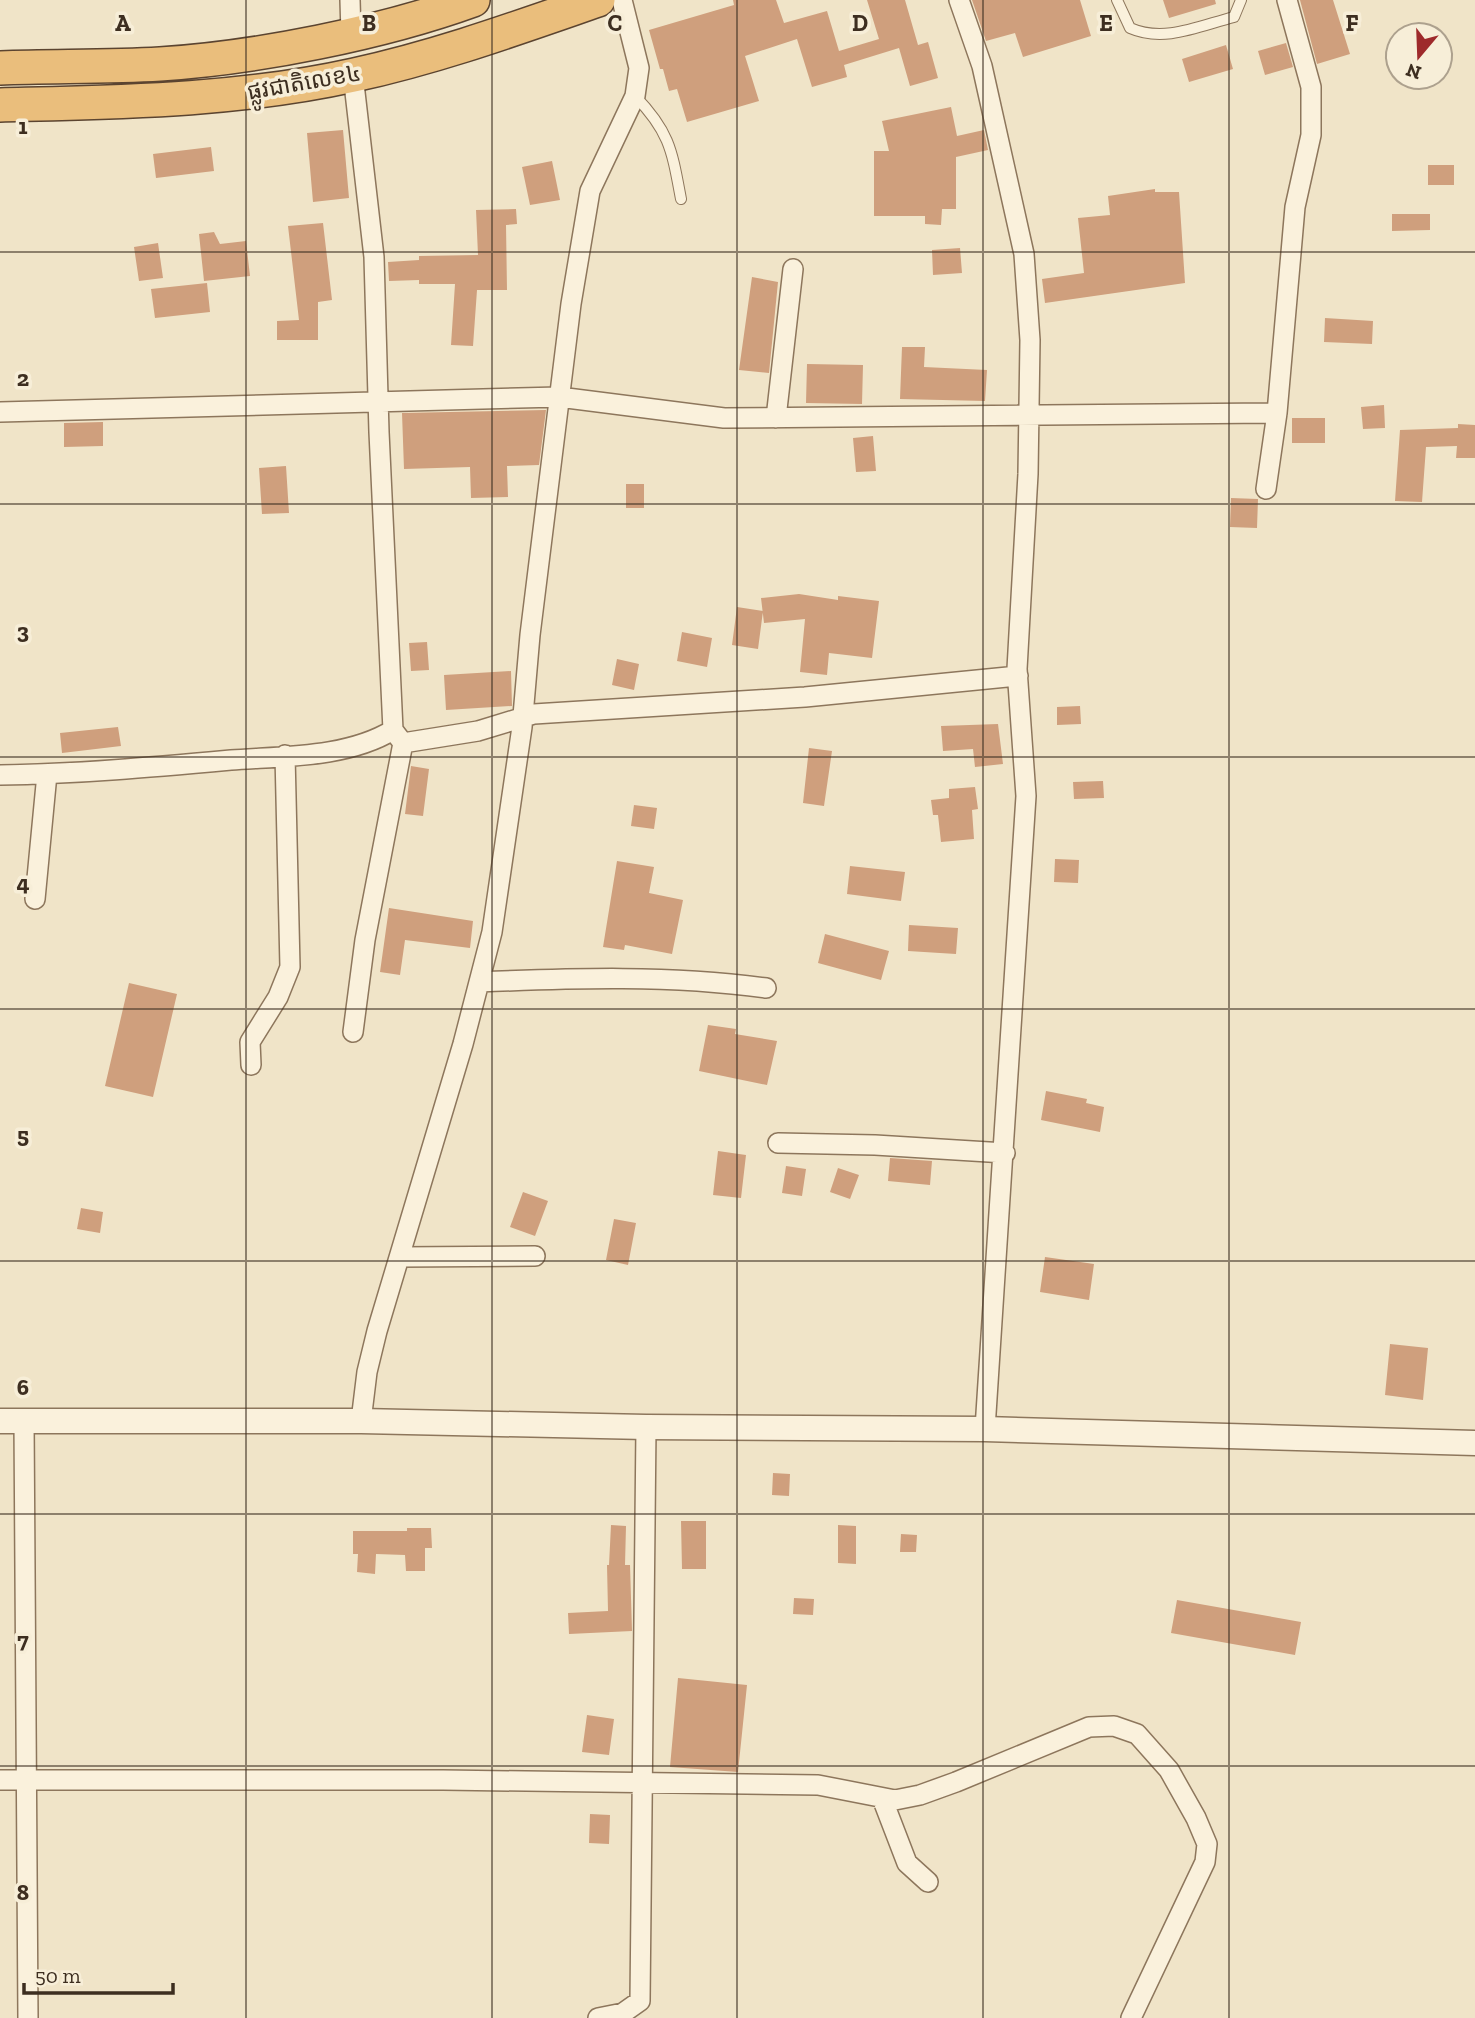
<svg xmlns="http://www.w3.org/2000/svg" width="1475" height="2018" viewBox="0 0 1475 2018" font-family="'Zilla Slab','Noto Sans Khmer',serif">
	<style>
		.building { fill: #cf9f7d }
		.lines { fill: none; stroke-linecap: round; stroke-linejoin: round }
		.service-casing { stroke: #8d765c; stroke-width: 12 }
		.minor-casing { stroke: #8d765c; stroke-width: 22 }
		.tertiary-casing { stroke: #8d765c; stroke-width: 27 }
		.trunk-casing { stroke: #5b4430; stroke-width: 36 }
		.service { stroke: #faf1dc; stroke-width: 10 }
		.minor { stroke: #faf1dc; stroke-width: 19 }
		.tertiary { stroke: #faf1dc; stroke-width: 24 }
		.trunk { stroke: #eabe7c; stroke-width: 33 }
		.grid { fill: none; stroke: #3d2e20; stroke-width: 2; stroke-opacity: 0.55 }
		.labels { text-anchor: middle; stroke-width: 7; stroke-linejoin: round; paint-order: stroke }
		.street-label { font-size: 23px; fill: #3d2e20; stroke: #f7eed8 }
		.grid-label { font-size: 23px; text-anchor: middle; font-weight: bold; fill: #3d2e20; stroke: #f7eed8; stroke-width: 7; stroke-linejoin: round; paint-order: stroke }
	</style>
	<rect width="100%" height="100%" fill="#f0e4c8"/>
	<path class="building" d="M733,0H776L784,23L827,11L839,51L879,39L867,0H905L918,45L928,42L938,78L910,86L899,48L844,65L847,77L812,87L797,39L745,56L759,101L687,122L677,89L669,91L663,69H660L649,30L734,5Z
		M972,0H1080L1091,36L1023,57L1015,33L986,41Z
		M1163,0H1215L1216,4L1169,18Z
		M1300,0H1333L1350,54L1317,64Z
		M1286,43L1293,67L1265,75L1258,51Z
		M1226,45L1233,69L1189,82L1182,59Z
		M951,107L957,136L984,130L988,150L956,157V209H942L941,225L925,224V216H874V151H889L882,121Z
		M343,130L349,198L313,202L307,133Z
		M211,147L214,171L156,178L153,154Z
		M552,161L560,200L530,205L522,167Z
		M1428,165H1454V185H1428Z
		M1155,189V192H1179L1185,283L1045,303L1042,279L1084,273L1078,218L1110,215L1108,196Z
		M516,209L517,224L506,225L507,290H477L473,346L451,345L455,284H419V280L389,281L388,262L419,260V256L478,255L476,210Z
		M1392,214H1430V230L1392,231Z
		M323,223L332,300L318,302V340H277V321L299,320L288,226Z
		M214,232L220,244L246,241L250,276L204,281L199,234Z
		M158,243L163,278L139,281L134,247Z
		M960,248L962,273L933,275L932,250Z
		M752,277L778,282L769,373L739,370Z
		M207,283L210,312L155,318L151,289Z
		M1325,318L1373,321L1372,344L1324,342Z
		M902,347H925L924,367L987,370L985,401L900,399Z
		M807,364L863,365L862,404L806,403Z
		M1384,405L1385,428L1363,429L1361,407Z
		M546,410L539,465L507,466L508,497L471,498L470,467L404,469L402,413Z
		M1292,418H1325V443H1292Z
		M103,422V446L64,447V423Z
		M1458,424L1475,425V458H1456L1457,446L1426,447L1422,502L1395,501L1400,430L1458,428Z
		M873,436L876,471L856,472L853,438Z
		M286,466L289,513L262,514L259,468Z
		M626,484H644V508H626Z
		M1231,498L1258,499L1257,528L1230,527Z
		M799,594L838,600V596L879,601L872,658L829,653L827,675L800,672L805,619L764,623L761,598Z
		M737,607L763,611L758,649L732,645Z
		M682,632L712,638L707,667L677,661Z
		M427,642L429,670L411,671L409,643Z
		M617,659L639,664L634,690L612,685Z
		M511,671L512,706L446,710L444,675Z
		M1080,706L1081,724L1057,725V707Z
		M998,724L1003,764L975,767L973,749L943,751L941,726Z
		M118,727L121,746L62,753L60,733Z
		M809,748L832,751L824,806L803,803Z
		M411,766L429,769L423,816L405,814Z
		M1103,781L1104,798L1074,799L1073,782Z
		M975,787L978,809L972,810L974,839L941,842L938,815H933L931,800L949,798V789Z
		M634,805L657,808L654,829L631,826Z
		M1055,859L1079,860L1078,883L1054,882Z
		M617,861L654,867L649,893L683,900L672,954L625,945L624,950L603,947Z
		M850,866L905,872L901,901L847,894Z
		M389,908L473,921L470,948L405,940L400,975L380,972Z
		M909,925L958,928L956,954L908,951Z
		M825,934L889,951L881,980L818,963Z
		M129,983L177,994L153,1097L105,1086Z
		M708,1025L736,1029L735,1034L777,1041L767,1085L699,1071Z
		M1046,1091L1087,1099L1086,1103L1104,1107L1100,1132L1041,1120Z
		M718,1151L746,1155L741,1198L713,1195Z
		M890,1158L932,1161L930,1185L888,1181Z
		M786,1166L806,1169L802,1196L782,1193Z
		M838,1168L859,1175L850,1199L830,1192Z
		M523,1192L548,1201L535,1236L510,1227Z
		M81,1208L103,1212L100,1233L77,1229Z
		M614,1219L636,1223L628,1265L606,1260Z
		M1045,1257L1094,1264L1089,1300L1040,1292Z
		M1390,1344L1428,1348L1423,1400L1385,1395Z
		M773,1473L790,1474L789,1496L772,1495Z
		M681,1521H706V1569H682Z
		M611,1525L626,1526L625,1565H630L632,1631L569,1634L568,1613L608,1611L607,1565H609Z
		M838,1525L856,1526V1564L838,1563Z
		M407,1528H431L432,1548H425V1571H406L405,1555L376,1554L375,1574L357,1572L358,1554H353V1531H407Z
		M901,1534L917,1535L916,1552H900Z
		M794,1598L814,1599L813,1615L793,1614Z
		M1177,1600L1301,1622L1295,1655L1171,1633Z
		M678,1678L747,1685L738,1772L670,1767Z
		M587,1715L614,1719L609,1755L582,1752Z
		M590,1814L610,1815L609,1844L589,1843Z"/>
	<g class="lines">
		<g class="service-casing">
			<path id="service" d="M1117,0L1130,28C1164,43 1199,26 1234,17L1241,0
				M635,96C670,132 672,151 681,199"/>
		</g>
		<g class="minor-casing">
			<path id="minor" d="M350,0L351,34
				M959,0L982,66L1024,254L1030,340L1028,474L1017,669L1026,796L985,1429
				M353,75L374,257L379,432L393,730
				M0,412L559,397L724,418L1277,413
				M776,418L793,269
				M1266,489L1277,413L1295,207L1311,135V87L1287,0
				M0,775C77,774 154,767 231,760C283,756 347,758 393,730L403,743L478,731L534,714L805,697L1018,676
				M35,899L47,774
				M479,982C576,978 670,975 766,988
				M353,1032L365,940L403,743
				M251,1065L250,1042L278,997L290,967L285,755
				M778,1143L875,1145L1005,1153
				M400,1257L535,1256
				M24,1421L28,2018
				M361,1421L367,1372L377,1331L463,1044L492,932L522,727L530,635L571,304L590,191L635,96L639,68L622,0
				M0,1780H443L818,1785L895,1800L920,1795L956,1782L1089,1727L1114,1726L1137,1734L1169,1770L1196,1818L1207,1844L1205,1862L1131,2018
				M882,1798L907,1863L928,1882
				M598,2018L623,2013L640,2001L646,1427"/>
		</g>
		<g class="tertiary-casing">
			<path id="tertiary" d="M0,1421H361L646,1427L985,1429L1475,1443"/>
		</g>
		<g class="trunk-casing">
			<path id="trunk" d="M0,68C53,66 107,67 160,64C256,58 382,33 473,0
				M0,105C119,102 237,101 354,75C437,57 517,28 598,0"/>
		</g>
		<use href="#service" class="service"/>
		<use href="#minor" class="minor"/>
		<use href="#tertiary" class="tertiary"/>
		<use href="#trunk" class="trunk"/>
	</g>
	<path class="grid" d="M246,0V2018M492,0V2018M737,0V2018M983,0V2018M1229,0V2018M0,252H1475M0,504H1475M0,757H1475M0,1009H1475M0,1261H1475M0,1514H1475M0,1766H1475"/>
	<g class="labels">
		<g class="street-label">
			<text transform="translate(304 82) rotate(-10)" y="8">ផ្លូវជាតិលេខ៤</text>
		</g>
	</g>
	<g class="grid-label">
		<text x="123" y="31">A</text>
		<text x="369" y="31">B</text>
		<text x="615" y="31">C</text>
		<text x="860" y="31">D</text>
		<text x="1106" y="31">E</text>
		<text x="1352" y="31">F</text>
		<text x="23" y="134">1</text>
		<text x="23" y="386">2</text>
		<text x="23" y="639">3</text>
		<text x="23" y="891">4</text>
		<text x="23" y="1143">5</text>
		<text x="23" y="1395">6</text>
		<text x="23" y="1648">7</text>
		<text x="23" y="1900">8</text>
	</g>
	<g transform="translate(1419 56) rotate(199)"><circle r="33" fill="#f7eed8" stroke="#ada18e" stroke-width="2"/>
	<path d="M0-5L12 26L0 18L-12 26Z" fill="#9e2a2b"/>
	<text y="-10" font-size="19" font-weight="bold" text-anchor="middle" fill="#3d2e20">N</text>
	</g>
	<path d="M24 1983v10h149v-10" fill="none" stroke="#3d2e20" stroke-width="3.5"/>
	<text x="35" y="1983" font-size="21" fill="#3d2e20" stroke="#f7eed8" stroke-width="5" paint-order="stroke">50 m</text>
</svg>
